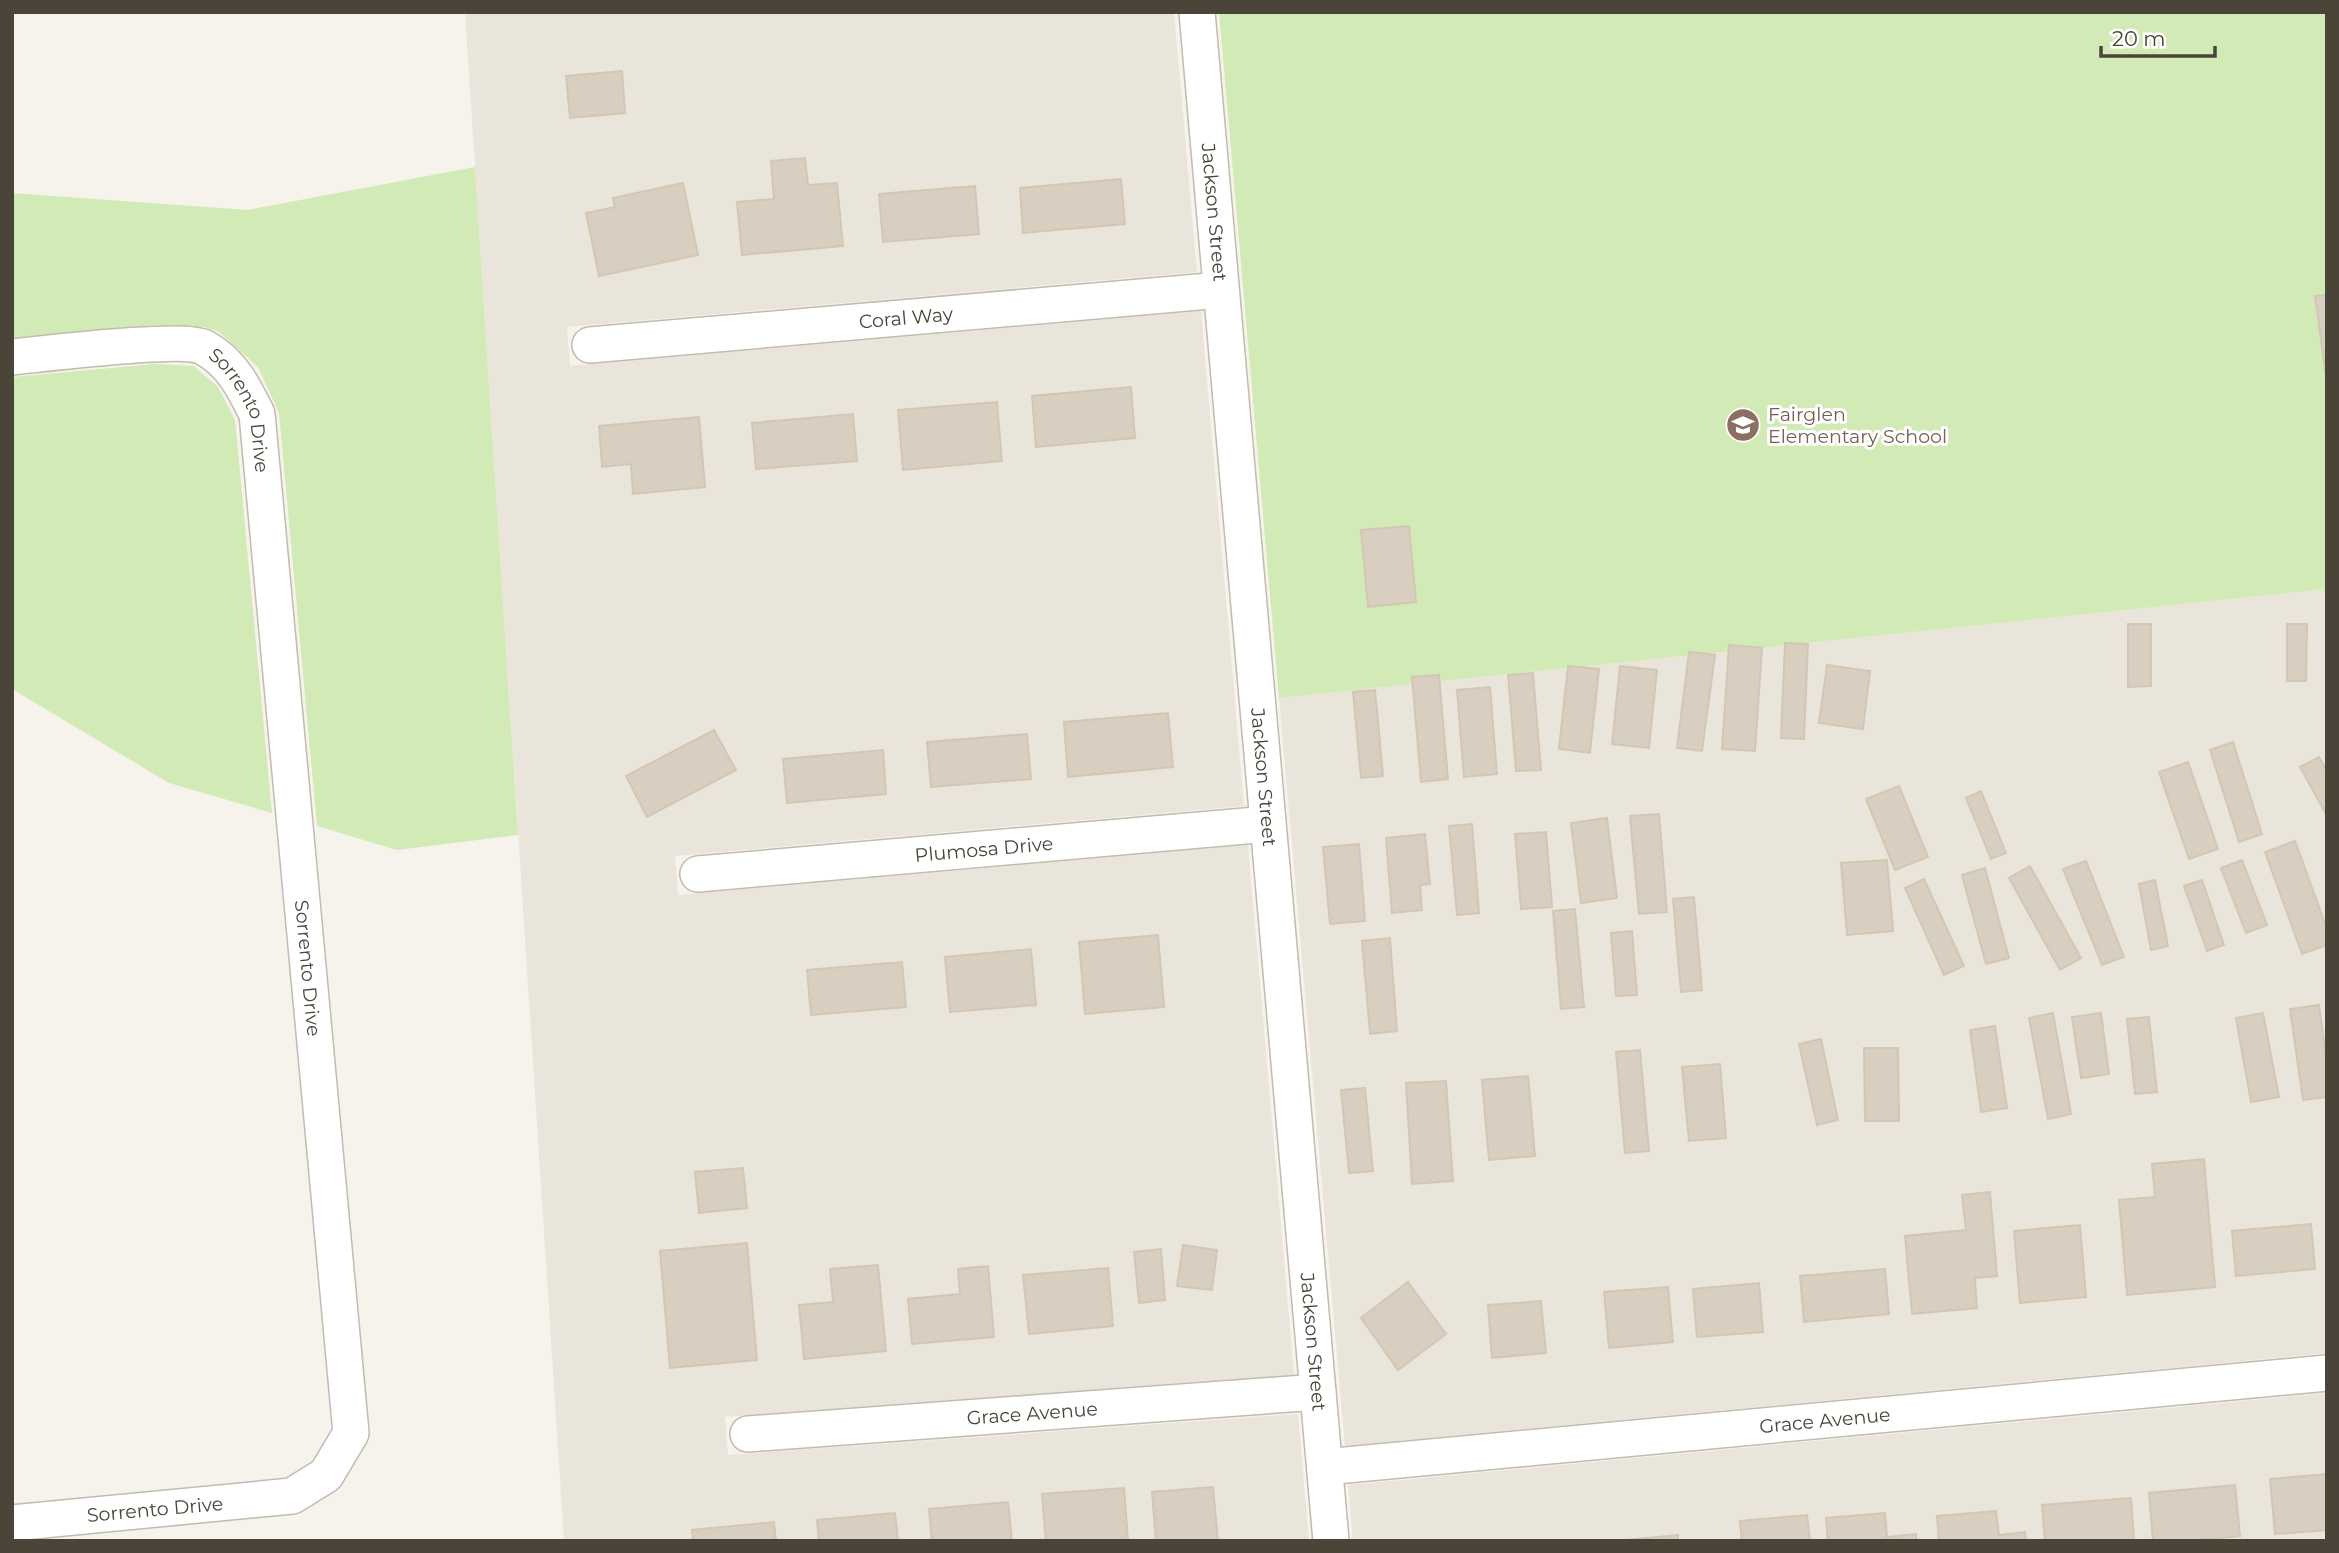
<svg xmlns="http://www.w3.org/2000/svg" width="2339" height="1553" viewBox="0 0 2339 1553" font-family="Montserrat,sans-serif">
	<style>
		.residential { fill: #eae5da }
		.green { fill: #d2eab5 }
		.building { fill: #d8cfc1; stroke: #d3c7b4; stroke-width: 2 }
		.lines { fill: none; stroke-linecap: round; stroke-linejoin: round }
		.minor-casing { stroke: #c2bbae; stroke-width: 38 }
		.minor { stroke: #fff; stroke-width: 35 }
		.labels { text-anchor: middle; stroke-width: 6; stroke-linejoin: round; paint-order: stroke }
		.street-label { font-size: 19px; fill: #4b4439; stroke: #fff }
		.education-label { font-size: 19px; fill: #785e54; stroke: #fff; text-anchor: start }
	</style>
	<rect width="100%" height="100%" fill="#f6f3ec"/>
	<path class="residential" d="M465,12H1174L1197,272L567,327L570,366L1201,311L1244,806L675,856L678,895L1248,845L1294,1375L725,1417L728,1455L1298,1414L1309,1541H564Z
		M2327,589V1353L1345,1446L1279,698Z
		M2327,1393V1541H1353L1348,1485Z"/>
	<path class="green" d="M1219,12H2327V589L1279,698Z
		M475,167L518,835L397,850L317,826L279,413L258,367L219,332L204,327L153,325L12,338V193L248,210Z
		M155,364L194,366L218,387L235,420L272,813L169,783L12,689V377Z"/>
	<path class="building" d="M622,71L625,113L570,118L566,76Z
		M805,158L808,185L837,183L843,246L742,255L737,202L774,199L771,161Z
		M1121,179L1125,224L1023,233L1020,188Z
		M683,183L698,255L599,276L586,213L615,207L613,198Z
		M975,186L979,234L883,242L879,194Z
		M2327,295V384L2315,296Z
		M1131,387L1135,438L1036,447L1032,396Z
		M997,402L1002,461L903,470L898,410Z
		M853,414L857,461L756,469L752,423Z
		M699,417L705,487L633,494L631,464L602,467L599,426Z
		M1409,526L1416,602L1368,607L1361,530Z
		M2128,624H2151V686L2128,687Z
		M2287,624H2307L2306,681H2287Z
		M1785,643L1808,644L1804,739L1781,738Z
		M1729,645L1762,648L1755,751L1722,749Z
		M1689,652L1715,655L1702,751L1677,748Z
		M1827,665L1870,671L1863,729L1819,723Z
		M1568,666L1599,669L1590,753L1559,749Z
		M1620,666L1657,670L1649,748L1612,744Z
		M1533,673L1541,770L1516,771L1508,675Z
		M1439,675L1448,779L1421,782L1412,677Z
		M1490,687L1497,774L1464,777L1457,690Z
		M1375,690L1383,776L1361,778L1353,692Z
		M1168,713L1173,767L1068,777L1064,722Z
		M714,730L736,770L647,817L626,776Z
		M1027,734L1031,779L931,787L927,742Z
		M2233,742L2262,834L2239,842L2210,750Z
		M883,750L886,794L787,803L783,759Z
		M2319,757L2327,771V816L2300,767Z
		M2188,762L2218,849L2189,859L2159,772Z
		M1899,786L1928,857L1895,870L1866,799Z
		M1981,791L2006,853L1991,859L1966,798Z
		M1659,814L1667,912L1639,914L1630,816Z
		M1607,818L1617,898L1581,903L1571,823Z
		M1472,824L1479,913L1457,915L1449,826Z
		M1546,832L1552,907L1521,909L1515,834Z
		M1425,834L1430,884L1420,885L1422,910L1392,913L1386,838Z
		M2295,841L2327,929V945L2302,954L2265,852Z
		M1359,844L1365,921L1330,924L1323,847Z
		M1887,860L1893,931L1847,935L1841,863Z
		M2242,860L2267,925L2246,933L2221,868Z
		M2086,861L2124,957L2102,965L2063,869Z
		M2030,866L2081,958L2060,970L2009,878Z
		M1985,868L2009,958L1986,964L1962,875Z
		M1924,879L1964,966L1944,975L1905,888Z
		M2155,880L2168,946L2151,950L2139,884Z
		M2202,880L2224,945L2207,951L2184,886Z
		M1694,897L1702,990L1681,992L1673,899Z
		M1575,909L1584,1007L1561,1009L1553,911Z
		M1632,931L1637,995L1616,996L1611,933Z
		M1158,935L1164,1007L1085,1014L1079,942Z
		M1390,938L1397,1031L1370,1034L1362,941Z
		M1031,949L1036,1005L950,1012L945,957Z
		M902,962L906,1007L811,1015L807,970Z
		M2319,1005L2327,1064V1097L2303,1100L2290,1009Z
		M2053,1013L2071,1114L2048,1119L2029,1018Z
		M2101,1013L2109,1074L2081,1078L2072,1017Z
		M2263,1013L2279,1097L2251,1102L2236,1018Z
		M2149,1017L2157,1092L2135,1094L2127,1019Z
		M1995,1026L2007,1108L1981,1112L1970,1030Z
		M1821,1039L1838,1120L1817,1125L1799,1044Z
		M1864,1048H1898L1899,1121H1865Z
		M1640,1050L1649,1151L1625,1153L1616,1052Z
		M1720,1064L1726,1138L1689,1141L1682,1067Z
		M1528,1076L1535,1156L1489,1160L1482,1080Z
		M1446,1081L1453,1181L1412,1184L1406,1083Z
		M1365,1088L1373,1171L1349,1173L1341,1090Z
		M2204,1159L2215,1287L2127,1295L2119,1200L2155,1197L2152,1164Z
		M743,1168L747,1208L699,1213L695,1172Z
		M1990,1192L1997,1276L1975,1278L1977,1308L1912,1314L1905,1236L1966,1230L1962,1195Z
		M2311,1224L2315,1269L2236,1276L2232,1231Z
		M2080,1225L2086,1297L2020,1303L2014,1231Z
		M747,1243L757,1360L670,1368L660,1251Z
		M1183,1245L1217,1250L1212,1290L1177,1286Z
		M1161,1249L1165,1300L1139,1303L1134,1252Z
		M878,1265L886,1351L804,1359L799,1305L833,1302L830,1269Z
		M988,1266L994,1337L912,1344L908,1299L960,1294L958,1269Z
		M1108,1268L1113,1326L1029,1334L1023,1275Z
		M1885,1269L1889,1314L1804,1322L1800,1276Z
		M1408,1282L1446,1334L1398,1370L1361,1318Z
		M1759,1283L1763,1332L1697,1337L1693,1289Z
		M1668,1287L1673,1342L1609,1348L1604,1292Z
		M1541,1301L1546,1353L1492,1358L1488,1305Z
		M2327,1474V1530L2275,1534L2270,1479Z
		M2235,1485L2240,1536L2188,1541H2153L2149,1493Z
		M1213,1487L1218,1541H1156L1152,1492Z
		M1124,1488L1128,1541H1046L1042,1494Z
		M2131,1498L2134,1541H2045L2042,1505Z
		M1008,1502L1012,1541H932L929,1509Z
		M1996,1511L1999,1535L2025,1532L2026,1541H1939L1937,1516Z
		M895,1513L898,1541H819L817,1520Z
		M1885,1513L1887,1537L1916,1534V1541H1828L1826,1518Z
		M1807,1515L1810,1541H1742L1740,1521Z
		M774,1522L776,1541H693L692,1530Z
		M1678,1535V1541H1615Z"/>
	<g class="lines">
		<g class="minor-casing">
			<g id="minor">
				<path id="s1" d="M1197,12L1331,1541"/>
				<path id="s2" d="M590,345L1221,290"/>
				<path id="s3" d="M12,357C44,354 185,336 205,348C232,363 244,388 257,414L351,1433L326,1475L292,1496L12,1523"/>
				<path id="s4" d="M698,874L1268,824"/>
				<path id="s5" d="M748,1434L1318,1392"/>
				<path id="s6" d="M1325,1467L2327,1373"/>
			</g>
		</g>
		<use href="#minor" class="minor"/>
	</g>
	<defs>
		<g id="school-disc" transform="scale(1.75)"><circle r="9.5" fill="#8d6e63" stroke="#fff"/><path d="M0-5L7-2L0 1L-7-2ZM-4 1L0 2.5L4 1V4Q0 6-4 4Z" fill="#fff"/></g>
	</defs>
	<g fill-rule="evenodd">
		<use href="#school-disc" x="1743" y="425"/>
	</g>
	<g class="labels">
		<g class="street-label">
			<text dy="7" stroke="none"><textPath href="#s1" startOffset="201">Jackson Street</textPath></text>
			<text dy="7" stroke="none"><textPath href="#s2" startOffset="317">Coral Way</textPath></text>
			<text dy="7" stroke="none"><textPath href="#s3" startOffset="270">Sorrento Drive</textPath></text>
			<text dy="7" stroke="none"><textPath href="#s1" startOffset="768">Jackson Street</textPath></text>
			<text dy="7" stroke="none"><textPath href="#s4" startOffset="287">Plumosa Drive</textPath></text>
			<text dy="7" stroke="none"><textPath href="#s3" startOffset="836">Sorrento Drive</textPath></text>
			<text dy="7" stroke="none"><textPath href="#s1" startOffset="1335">Jackson Street</textPath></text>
			<text dy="7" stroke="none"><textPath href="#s5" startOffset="285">Grace Avenue</textPath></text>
			<text dy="7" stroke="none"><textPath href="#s6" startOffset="502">Grace Avenue</textPath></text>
			<text transform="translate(155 1509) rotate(-5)" y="7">Sorrento Drive</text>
		</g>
		<g class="education-label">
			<text x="1768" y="421">Fairglen<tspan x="1768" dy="22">Elementary School</tspan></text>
		</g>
	</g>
	<rect width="2339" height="1553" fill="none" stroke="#4b4439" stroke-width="28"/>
	<path d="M2101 46v10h114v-10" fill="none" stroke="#4b4439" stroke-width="3.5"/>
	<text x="2112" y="46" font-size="21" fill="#4b4439" stroke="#ffffff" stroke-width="5" paint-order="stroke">20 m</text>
</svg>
